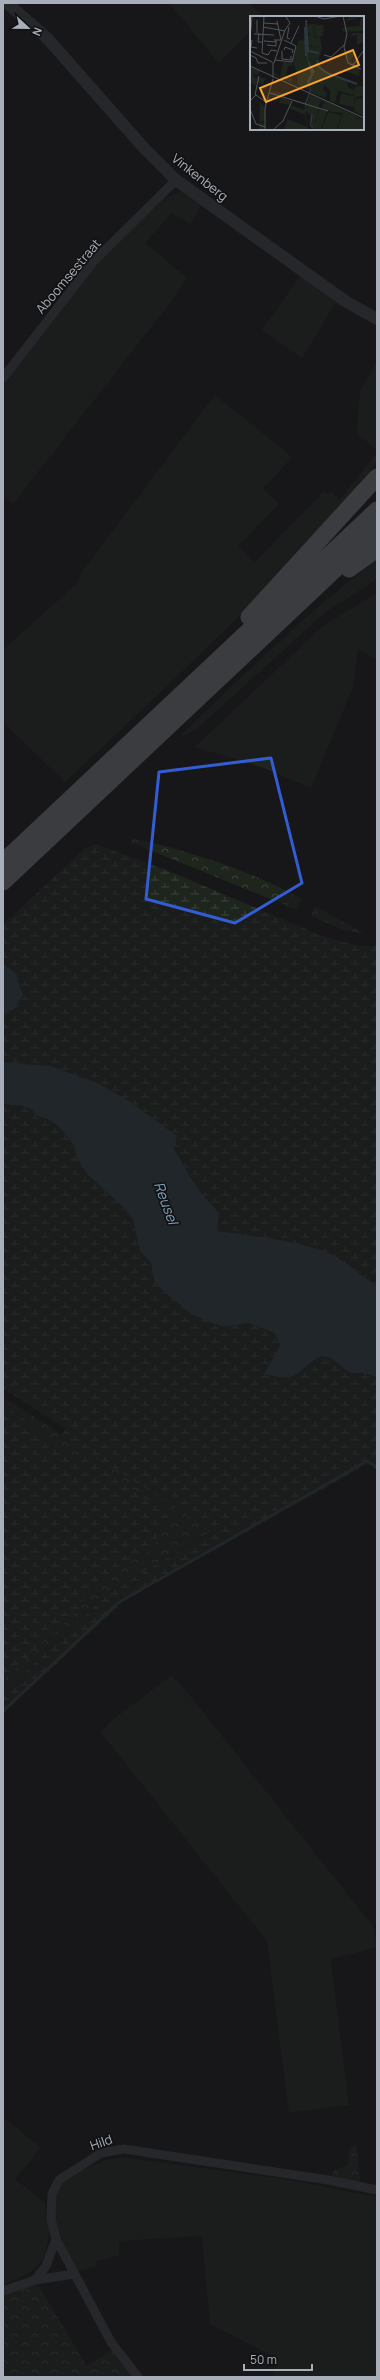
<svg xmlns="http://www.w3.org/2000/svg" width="380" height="2380" viewBox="0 0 380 2380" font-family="Manrope,sans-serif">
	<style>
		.grass { fill: #1d251d }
		.forest { fill: url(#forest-crowns) }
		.wetland { fill: url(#wetland-marsh) }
		.water { fill: #2c383e }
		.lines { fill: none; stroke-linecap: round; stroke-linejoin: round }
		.stream { stroke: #2c383e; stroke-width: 2.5 }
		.minor { stroke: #383a3f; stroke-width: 9 }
		.tertiary { stroke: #383a3f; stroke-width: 12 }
		.motorway { stroke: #646870; stroke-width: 17 }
		.marked { fill: none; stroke: #325dd4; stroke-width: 3; stroke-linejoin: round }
		.labels { text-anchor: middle; stroke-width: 3.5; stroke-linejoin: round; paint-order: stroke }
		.street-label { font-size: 13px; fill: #a9afba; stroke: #121214 }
		.water-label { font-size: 14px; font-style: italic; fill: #7ea1b7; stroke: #121214 }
		.inset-river { fill: none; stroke: #2c383e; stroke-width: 2 }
		.inset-road { fill: none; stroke: #515459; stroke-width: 1 }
		.view { fill: #fca42c; fill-opacity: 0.15; stroke: #fca42c; stroke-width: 2 }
		.inset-edge { fill: none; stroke: #a9afba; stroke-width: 2 }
	</style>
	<defs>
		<pattern id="forest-crowns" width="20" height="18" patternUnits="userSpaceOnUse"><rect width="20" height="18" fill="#1d251d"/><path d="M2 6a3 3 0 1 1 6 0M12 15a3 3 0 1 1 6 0" fill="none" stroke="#3b423c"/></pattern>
		<pattern id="wetland-marsh" width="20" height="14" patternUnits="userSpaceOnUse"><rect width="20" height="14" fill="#1d251d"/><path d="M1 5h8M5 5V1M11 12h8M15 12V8" fill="none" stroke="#3b423c"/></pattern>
	</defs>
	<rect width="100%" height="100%" fill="#171719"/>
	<path class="grass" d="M169,3H248L264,17H251V30L219,63Z
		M181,192L201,206L190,224L172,213L145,243L187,278L173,299L13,504L3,494V384L103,256L162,201L173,194Z
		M300,276L336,302L302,358L262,330Z
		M377,362V450L357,433L360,391Z
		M215,395L292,457L263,489L279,504L238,546L255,562L324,491L328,494L331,491L340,500L377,452V462C284,580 173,680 65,782L3,722V650L76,584L83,570Z
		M377,560V579L323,614L199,727L177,739C242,677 305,613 377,560Z
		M377,593V660L358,649L353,687L311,788L264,768L195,747L323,626Z
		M171,1676L179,1682L373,1926L377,1947L332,1959L331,1961L349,2105L289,2113L267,1941L101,1733L111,1721Z
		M3,2117L41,2148L15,2179L45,2203L46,2222L51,2219C45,2265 46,2266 3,2285Z
		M122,2157L290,2180L377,2197V2377H272L279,2359L210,2324L202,2236L119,2241V2255L95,2262L96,2266L77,2271C66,2250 41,2207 58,2185C63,2179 72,2175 79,2172C92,2165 106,2159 122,2157Z"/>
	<path class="forest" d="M133,838C192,852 249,870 302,899L297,910L130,842Z
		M315,906L365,934L344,930L311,916Z
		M3,1397L179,1509L210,1532L112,1590L3,1693V1681L75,1613L98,1580L150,1550L165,1512L123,1484L99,1459L72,1456L49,1446L24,1418L3,1405Z
		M356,2144L361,2184L331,2179L334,2170L348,2165L349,2149Z
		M35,2280L87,2366L114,2349L136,2377H3V2294Z"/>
	<path class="wetland" d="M96,844L176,874L320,935L358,946H377V1285L326,1252L253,1236L217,1231L219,1213L197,1188L174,1149L177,1136L129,1101L50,1066L3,1062V1014L14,1009L15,972L3,964V925L84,849Z
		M3,1104L24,1106L32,1110L36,1115L50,1119L60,1128L74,1145L76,1156L87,1174L122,1206L133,1220L140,1251L151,1263L154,1280L161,1289L225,1327L249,1323L275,1333L280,1346L264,1374C301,1385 295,1371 321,1356L331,1358L350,1373H361L377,1377V1470L368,1464L125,1600L3,1714V1693L112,1590L210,1533L179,1509L100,1460L123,1484L165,1512L169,1519L150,1550L98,1580L75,1613L3,1681V1405L24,1418L49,1446L72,1456L98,1458L61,1435L66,1429L3,1388Z"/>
	<path class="water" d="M3,964L15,972L23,995L14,1009L3,1014Z
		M3,1062L50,1066L97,1083L129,1101L177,1136L174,1149L197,1188L219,1213L217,1231C253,1236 292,1240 326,1252C345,1259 359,1276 377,1285V1377L361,1373H350L331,1358L321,1356C294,1371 302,1384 264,1374L280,1346L275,1333L249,1323L225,1327L206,1321L190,1313L161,1289L154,1280L151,1263L140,1251L133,1220L122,1206L87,1174L76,1156L74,1145L60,1128L50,1120L36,1115L32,1110L24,1106L3,1104Z"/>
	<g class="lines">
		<path class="stream" d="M3,1711L118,1603L367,1461L377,1467"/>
		<path class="minor" d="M3,378L94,261L176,180
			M35,2280L46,2266L56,2239
			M3,2291L35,2280L74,2274
			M138,2377L111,2342L56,2239L51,2219L52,2194L59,2180L101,2153L124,2149L328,2180L377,2190"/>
		<path class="tertiary" d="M7,3L47,38L144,148L176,180L345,301L377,319"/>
		<path class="motorway" d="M349,569L377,549
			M249,617L377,477
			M3,862L377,510
			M3,882L377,530"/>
	</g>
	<path d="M0 0H380V2380H0ZM271,758L302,883L235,923L146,899L159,772Z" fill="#171719" fill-opacity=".55" fill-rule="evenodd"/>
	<path class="marked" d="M271,758L302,883L235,923L146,899L159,772Z"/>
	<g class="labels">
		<g class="street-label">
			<text transform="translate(200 177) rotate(38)" y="5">Vinkenberg</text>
			<text transform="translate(68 276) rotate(-50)" y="5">Aboomsestraat</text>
			<text transform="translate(101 2142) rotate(-19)" y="5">Hild</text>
		</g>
		<g class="water-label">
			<text transform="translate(166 1203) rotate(70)" y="5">Reusel</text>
		</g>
	</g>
	<g transform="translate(250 16)">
		<rect width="114" height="114" fill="#171719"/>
		<path d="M100,0H114V15L93,16L92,12L96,11L109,10L111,1L95,6ZM63,8L74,9L73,19L66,23ZM102,17H114V30L112,27L107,29V19L100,21ZM104,34L105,38L100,44L110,53L109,60L97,56L101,50L95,35ZM33,46L42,47L43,50H38L36,62H42V67L24,59V56L30,61ZM0,51L10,55L8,59H5L3,54L4,61L16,62L13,69L7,66L5,70L2,67L0,68ZM24,75L36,78L34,82L41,85L40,89L29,87L31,80L21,76ZM91,77L108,81L104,83V91L89,88ZM71,83L113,103L105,102V99L94,94L93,97L82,96L71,93L74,86L84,91L72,85L67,92ZM10,86L15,91V105L10,106L15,108L13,113H9ZM41,89L54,94V89L58,114H34L38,103L57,111L55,99L39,92ZM69,93L77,95L73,109L65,107Z" fill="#1d251d"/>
		<path d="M59,8H63L65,23L70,21L72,32L67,49L77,57L97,65L98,71L104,74L106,70H114V80L104,81L103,75V79L88,75L85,87L80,85V74L74,69L73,74L77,77L75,82L60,76L59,67L65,53L58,45V30L69,32L58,29L57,21L60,19L57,14ZM56,23L61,59L57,68L60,75L48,70L47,58L43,46L48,25ZM60,78L71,83L65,106L73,109L71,114L61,111L63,99L55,95ZM114,82V100L105,96L104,93L105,83ZM94,94L105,99V103H114V114H87ZM78,96L92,99L86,114H72Z" fill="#1d251d"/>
		<path d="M56,0L58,44L65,55L59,67L61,74L55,92L56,96L63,99L61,109L65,114L61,111L60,109L61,99L55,95V87L60,74L57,66L61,58L57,42Z" fill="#2c383e"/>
		<path class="inset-river" d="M56,4L58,35L69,37M55,11L56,40M68,44L67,49L77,57L107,68"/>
		<path class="inset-road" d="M14,0L12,37L18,39L21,34L27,35M65,0L74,3L91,0M93,0L97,18L94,31L98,47L111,53M7,4V17M14,7L28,8M13,11L35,15M39,11L37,22L40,23M9,17L8,26H12M4,18L24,19M0,24L2,0M2,24L1,31L7,32M24,24H31L27,5M14,25L26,26M41,27L49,10M17,29L26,30V24M34,34L35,31L43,34L42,37M0,35L22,46M32,35V43L41,44V40M0,39L6,42L8,47H17M74,39L81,41L94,29M25,44L42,46L46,30L34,24M24,47L35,14L40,7L36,1M103,49L114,34M0,50L114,102M23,62V46M20,77L78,95M5,79L9,60M0,85L6,79L16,86M0,93L6,108L15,111M15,114V92L23,63M23,114L33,105L42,85"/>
		<path class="view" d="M103,34L109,49L16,86L10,72Z"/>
		<rect width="114" height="114" class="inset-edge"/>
	</g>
	<rect width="380" height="2380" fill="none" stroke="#a9afba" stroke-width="8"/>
	<g transform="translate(28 28) rotate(112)" stroke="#121214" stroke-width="3" paint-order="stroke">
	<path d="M0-3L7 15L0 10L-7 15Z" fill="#a9afba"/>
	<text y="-6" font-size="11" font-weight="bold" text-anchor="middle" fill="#a9afba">N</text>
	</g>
	<path d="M244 2364v6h68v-6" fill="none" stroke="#a9afba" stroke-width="2"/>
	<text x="250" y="2364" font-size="12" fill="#a9afba" stroke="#121214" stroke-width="3" paint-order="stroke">50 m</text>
</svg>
